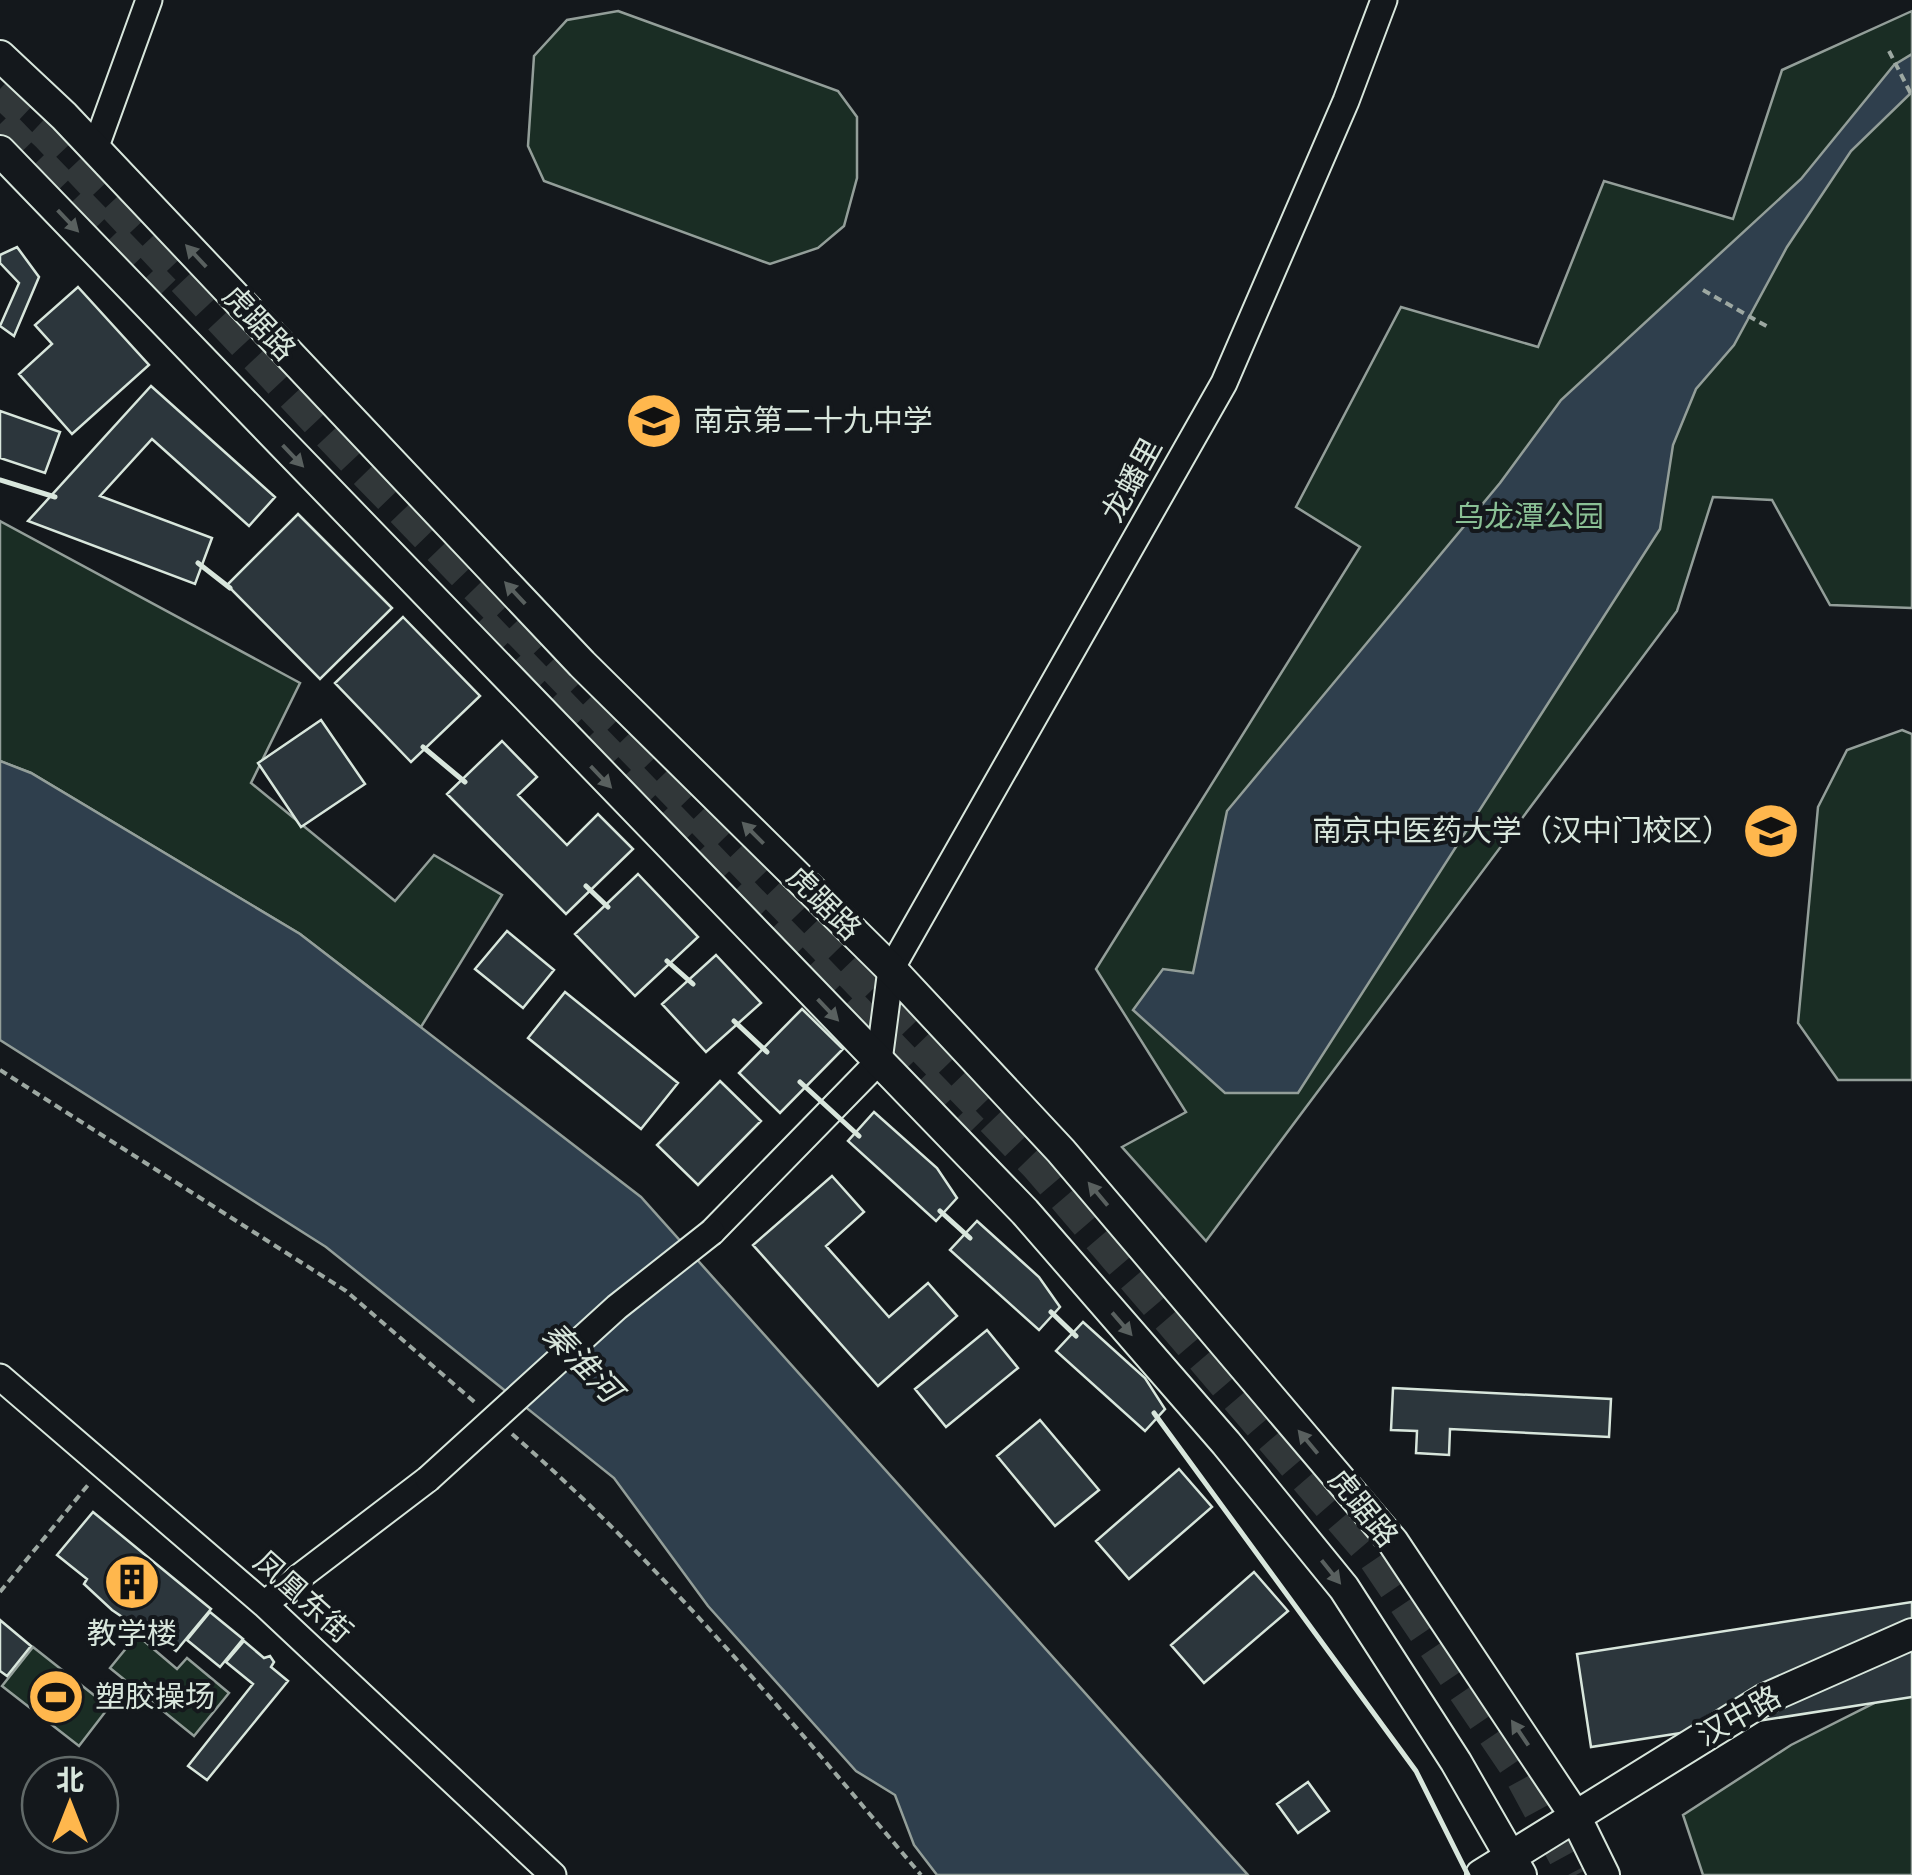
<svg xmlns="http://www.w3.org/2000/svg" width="1912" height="1875" viewBox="0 0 1912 1875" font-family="Barlow,'Noto Sans SC',sans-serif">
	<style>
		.green { fill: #1a2d24; stroke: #939e99; stroke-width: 2.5 }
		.water { fill: #2f3f4d; stroke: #939e99; stroke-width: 2.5 }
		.building { fill: #2c363c; stroke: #d8e6dc; stroke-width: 2.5 }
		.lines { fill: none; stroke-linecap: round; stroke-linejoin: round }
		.highway-tunnel { stroke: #313739; stroke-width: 35; stroke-dasharray: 35 18; stroke-linecap: butt }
		.minor-casing { stroke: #d8e6dc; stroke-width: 29 }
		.major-casing { stroke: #d8e6dc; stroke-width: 34 }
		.path { stroke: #9da8a2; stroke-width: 4; stroke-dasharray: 8 5; stroke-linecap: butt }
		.minor { stroke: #14181c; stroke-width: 25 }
		.major { stroke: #14181c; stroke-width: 30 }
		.minor-bridge-casing { stroke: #d8e6dc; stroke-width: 29; stroke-linecap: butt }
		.minor-bridge { stroke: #14181c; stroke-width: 25 }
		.wall { stroke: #d8e6dc; stroke-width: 5 }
		.oneway { fill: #59605f }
		.labels { text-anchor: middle; stroke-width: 8; stroke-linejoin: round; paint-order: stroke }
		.street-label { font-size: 30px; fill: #d8e6dc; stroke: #14181c }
		.poi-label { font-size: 30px; fill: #d8e6dc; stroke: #14181c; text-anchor: start }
		.park-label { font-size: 30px; fill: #8ac095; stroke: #14181c }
		.water-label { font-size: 32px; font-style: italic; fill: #d8e6dc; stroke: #14181c }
	</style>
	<rect width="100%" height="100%" fill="#14181c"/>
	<path class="green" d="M618,11L838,91L857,117V178L844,226L818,248L770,264L544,181L528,146L534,56L567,20Z
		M1912,11V608L1830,605L1772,500L1713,497L1677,611L1206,1241L1122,1147L1186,1112L1096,969L1360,547L1296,507L1401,307L1538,347L1604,181L1733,219L1782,70Z
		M0,521L300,683L251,783L395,901L434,855L502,895L421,1027L300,934L31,773L0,761Z
		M1902,730L1912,734V1080H1838L1798,1023L1818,807L1847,750Z
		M137,1635L177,1669L187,1658L229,1693L194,1736L110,1668Z
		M33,1647L109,1707L79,1746L2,1686Z
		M1912,1684V1875H1703L1683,1815L1791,1745Z"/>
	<path class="water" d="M1912,54V92L1851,151L1787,247L1734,345L1696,389L1673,445L1660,529L1298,1093H1225L1133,1010L1163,969L1193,973L1227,811L1500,483L1561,400L1801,179L1894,65Z
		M0,761L31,773L300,934L641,1197L1248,1875H937L914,1845L895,1795L856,1771L708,1606L614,1478L326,1247L0,1040Z"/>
	<path class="building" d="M17,247L39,277L14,336L0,326L19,283L0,263V255Z
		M78,287L149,365L72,434L19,374L52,344L35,325Z
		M151,386L275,497L249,526L152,439L100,496L212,538L195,584L28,521Z
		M0,411L60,432L45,473L0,458Z
		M298,514L392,608L320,679L227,585Z
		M403,617L480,696L411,762L335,683Z
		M321,720L365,784L301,827L258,763Z
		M502,741L537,777L518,795L567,845L598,814L633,849L566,914L447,794Z
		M638,874L698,937L635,996L575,934Z
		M507,931L554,970L523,1008L475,969Z
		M716,955L761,1003L706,1052L662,1004Z
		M565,992L678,1083L641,1129L528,1038Z
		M802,1009L843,1049L780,1113L739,1073Z
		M720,1081L761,1121L698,1185L657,1145Z
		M874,1112L937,1168L957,1198L936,1221L848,1141Z
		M832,1176L864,1212L826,1246L889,1317L928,1283L957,1316L878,1386L753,1245Z
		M977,1221L1039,1277L1060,1307L1039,1330L950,1250Z
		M1083,1322L1145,1378L1165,1409L1145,1431L1056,1351Z
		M987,1330L1018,1368L946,1427L915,1389Z
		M1393,1388L1611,1399L1609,1437L1450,1429L1449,1455L1416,1453L1417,1431L1391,1430Z
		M1040,1420L1099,1490L1055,1526L997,1456Z
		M1179,1469L1212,1507L1129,1579L1096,1541Z
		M93,1512L211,1609L176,1651L146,1627L143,1631L112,1610L84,1584L87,1579L57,1555Z
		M1254,1572L1288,1611L1204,1683L1171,1645Z
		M1912,1602V1697L1591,1747L1577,1654Z
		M210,1612L243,1639L220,1667L187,1640Z
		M0,1620L31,1646L7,1676L0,1671Z
		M244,1641L264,1658L270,1656L274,1662L271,1667L288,1681L207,1780L188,1766L253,1684L226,1662Z
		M1308,1782L1329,1811L1298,1833L1277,1804Z"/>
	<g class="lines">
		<path class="highway-tunnel" d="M0,89L49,135L354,459L1038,1165L1376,1558L1520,1771L1576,1875
			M0,124L163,292
			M479,622L971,1131"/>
		<g class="minor-casing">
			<path id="minor" d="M95,149L149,0
				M712,1232L879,1061L891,969L1224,383L1346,101L1384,0
				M0,1377L264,1604L553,1875
				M264,1604L428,1479"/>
		</g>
		<g class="major-casing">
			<path id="major" d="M0,56L64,116L582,664L891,969L1061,1151L1393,1542L1574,1814L1604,1875
				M0,151L1025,1212L1226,1443L1344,1588L1456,1762L1521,1875
				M1481,1875L1765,1699L1912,1634"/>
		</g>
		<path class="path" d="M1889,51L1912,96
			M1703,290L1768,327
			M0,1070L346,1291L478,1405
			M512,1434C663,1565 792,1722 921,1875
			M0,1592L88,1485"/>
		<use href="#minor" class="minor"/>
		<use href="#major" class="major"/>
		<g class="minor-bridge-casing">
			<path id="minor-bridge" d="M428,1479L617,1307L712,1232"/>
		</g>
		<use href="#minor-bridge" class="minor-bridge"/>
		<path class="wall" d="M0,480L55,497
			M198,563L230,588
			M423,747L465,782
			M586,886L608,907
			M667,961L693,984
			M734,1021L767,1052
			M800,1082L859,1136
			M940,1211L970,1238
			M1051,1312L1076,1336
			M1154,1413L1416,1771L1468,1875"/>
	</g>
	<defs><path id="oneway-solid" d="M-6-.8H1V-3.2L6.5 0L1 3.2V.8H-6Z" transform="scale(2.5)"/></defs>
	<g class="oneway">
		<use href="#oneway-solid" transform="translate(68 221) rotate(46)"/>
		<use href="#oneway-solid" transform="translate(196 256) rotate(-133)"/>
		<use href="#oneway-solid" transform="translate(293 456) rotate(46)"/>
		<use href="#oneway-solid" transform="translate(515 593) rotate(-133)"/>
		<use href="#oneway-solid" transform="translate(601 777) rotate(46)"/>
		<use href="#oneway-solid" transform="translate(753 833) rotate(-135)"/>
		<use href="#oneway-solid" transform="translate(828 1010) rotate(46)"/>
		<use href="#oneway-solid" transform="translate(1098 1194) rotate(-130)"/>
		<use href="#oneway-solid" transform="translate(1122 1324) rotate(49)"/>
		<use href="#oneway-solid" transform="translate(1308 1442) rotate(-130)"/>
		<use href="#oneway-solid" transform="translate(1331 1572) rotate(51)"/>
		<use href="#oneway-solid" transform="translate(1520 1733) rotate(-124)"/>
	</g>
	<defs>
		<g id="school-disc" transform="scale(2.875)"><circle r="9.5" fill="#ffb74d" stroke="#14181c"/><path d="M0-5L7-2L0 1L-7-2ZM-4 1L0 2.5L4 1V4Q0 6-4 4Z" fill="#111"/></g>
		<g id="university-disc" transform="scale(2.875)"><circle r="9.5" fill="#ffb74d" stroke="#14181c"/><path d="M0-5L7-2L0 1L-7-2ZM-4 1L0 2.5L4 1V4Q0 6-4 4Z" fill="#111"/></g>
		<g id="building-disc" transform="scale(2.875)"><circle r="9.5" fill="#ffb74d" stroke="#14181c"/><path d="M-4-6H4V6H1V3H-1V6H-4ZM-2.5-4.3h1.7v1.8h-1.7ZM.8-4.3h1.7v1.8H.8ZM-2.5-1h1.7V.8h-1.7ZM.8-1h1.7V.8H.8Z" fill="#111"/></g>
		<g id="stadium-disc" transform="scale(2.875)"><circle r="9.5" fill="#ffb74d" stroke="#14181c"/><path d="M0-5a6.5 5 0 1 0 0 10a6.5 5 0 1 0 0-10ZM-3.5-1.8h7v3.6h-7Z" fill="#111"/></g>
	</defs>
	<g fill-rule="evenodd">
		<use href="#school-disc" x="654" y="421"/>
		<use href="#university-disc" x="1771" y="831"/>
		<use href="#building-disc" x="132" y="1582"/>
		<use href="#stadium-disc" x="56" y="1697"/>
	</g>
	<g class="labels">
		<g class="street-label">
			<text transform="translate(259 323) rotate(47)" y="10">虎踞路</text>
			<text transform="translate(1132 480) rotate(-61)" y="10">龙蟠里</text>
			<text transform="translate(824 903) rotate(45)" y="10">虎踞路</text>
			<text transform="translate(1363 1508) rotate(51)" y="10">虎踞路</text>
			<text transform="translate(303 1597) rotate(42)" y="10">凤凰东街</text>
			<text transform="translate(1739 1716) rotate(-29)" y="10">汉中路</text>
		</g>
		<g class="poi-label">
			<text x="693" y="431">南京第二十九中学</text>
			<text x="1732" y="841" text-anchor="end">南京中医药大学（汉中门校区）</text>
			<text x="132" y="1644" text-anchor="middle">教学楼</text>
			<text x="95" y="1707">塑胶操场</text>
		</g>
		<g class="park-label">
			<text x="1529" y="527">乌龙潭公园</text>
		</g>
		<g class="water-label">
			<text transform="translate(582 1362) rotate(46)" y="11">秦淮河</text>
		</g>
	</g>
	<g transform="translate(70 1805)"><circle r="48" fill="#14181c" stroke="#626a69" stroke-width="2.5"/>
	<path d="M0-8L18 38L0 25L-18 38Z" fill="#ffb74d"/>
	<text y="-15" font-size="28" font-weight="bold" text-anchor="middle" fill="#d8e6dc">北</text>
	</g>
</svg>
